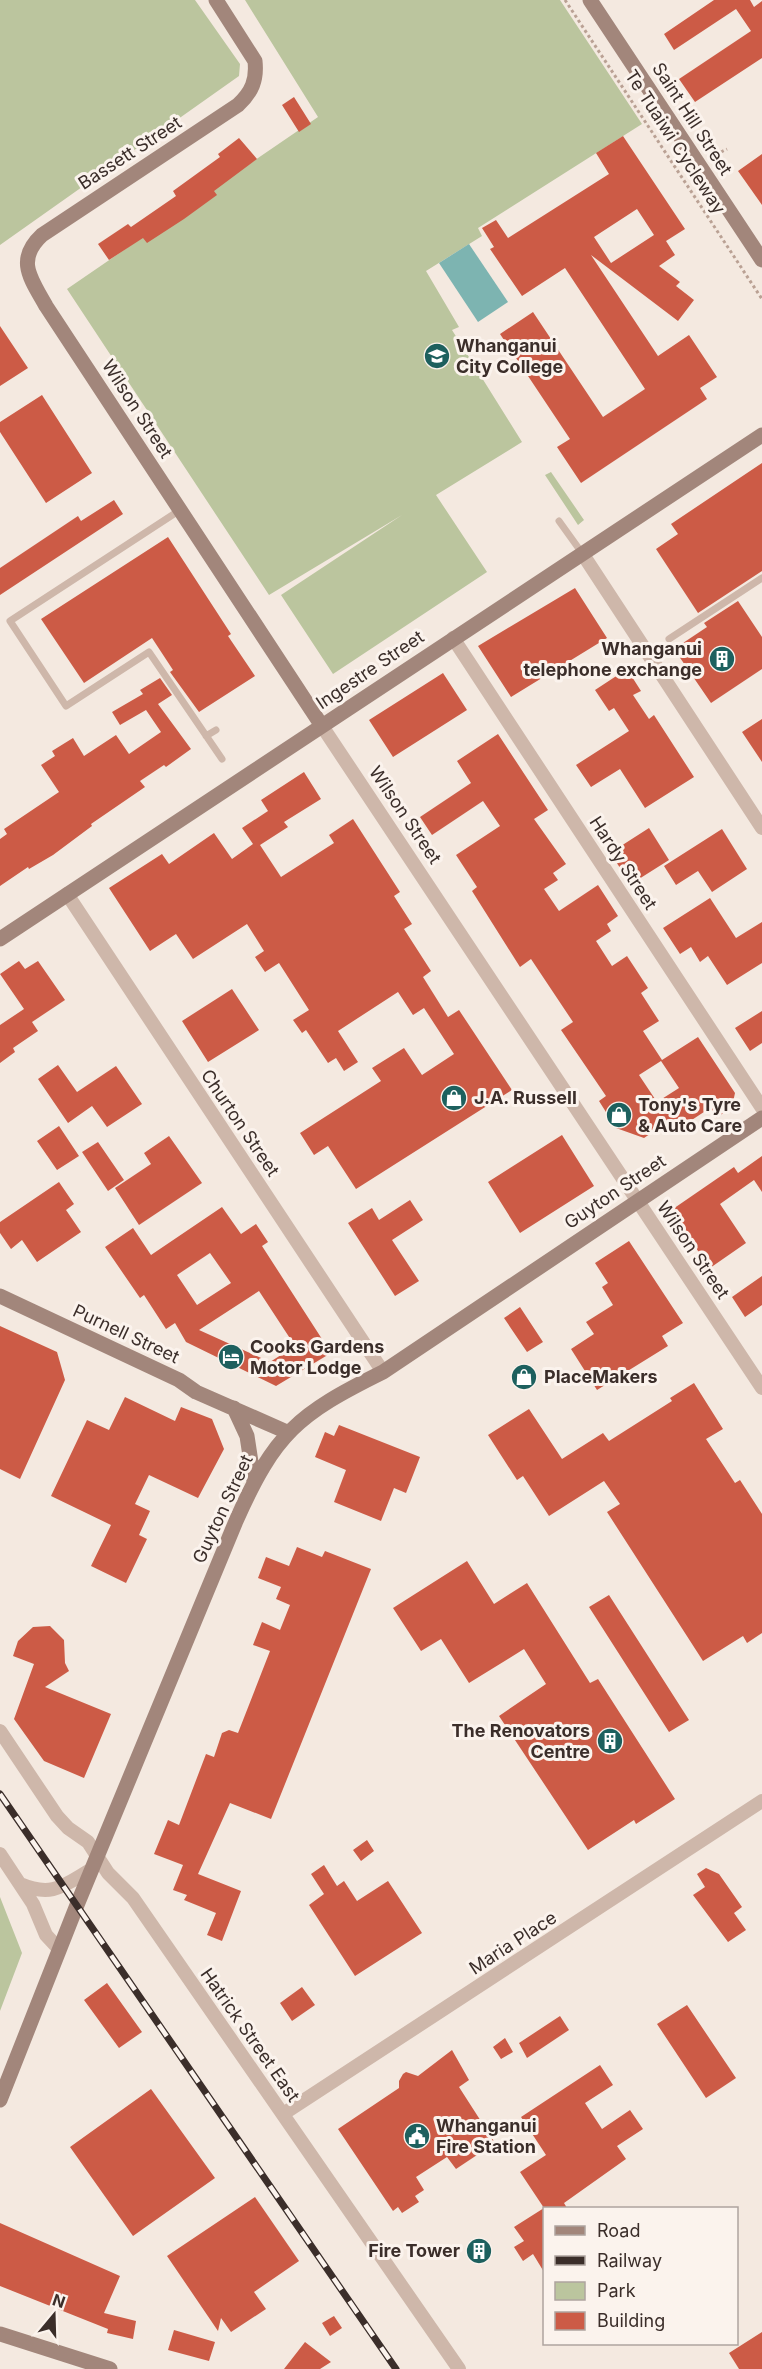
<svg xmlns="http://www.w3.org/2000/svg" width="762" height="2369" viewBox="0 0 762 2369" font-family="Inter,sans-serif">
	<style>
		.green { fill: #bbc59e }
		.water { fill: #7db4b1 }
		.building { fill: #cc5b46; fill-rule: evenodd }
		.lines { fill: none; stroke-linecap: round; stroke-linejoin: round }
		.path { stroke: #baa194; stroke-width: 3; stroke-dasharray: 3 3; stroke-linecap: butt }
		.lane { stroke: #ceb7aa; stroke-width: 7 }
		.street { stroke: #ceb7aa; stroke-width: 14 }
		.secondary { stroke: #a2867b; stroke-width: 15 }
		.rail-casing { stroke: #3b2e2a; stroke-width: 7 }
		.rail { stroke: #fbf3ed; stroke-width: 4.5; stroke-dasharray: 14; stroke-linecap: butt }
		.labels { text-anchor: middle; stroke-width: 6; stroke-linejoin: round; paint-order: stroke }
		.street-label { font-size: 18px; fill: #3b2e2a; stroke: #fbf3ed }
		.poi-label { font-size: 18px; font-weight: bold; fill: #3b2e2a; stroke: #fbf3ed; text-anchor: start }
	</style>
	<rect width="100%" height="100%" fill="#f4e9e0"/>
	<path class="green" d="M0,0H195L240,64L239,76L0,245Z
		M245,0H560L642,124L478,228L482,236L426,271L459,327L452,330L522,442L436,495L487,572L333,674L281,595L402,515L269,595L67,289L318,117Z
		M551,472L584,520L578,525L545,475Z
		M0,1897L22,1953L0,2011Z"/>
	<path class="water" d="M469,244L508,302L478,322L439,263Z"/>
	<path class="building" d="M714,0H750L754,7L762,1V58L695,102L679,79L751,31L736,9L674,50L664,34Z
		M294,97L311,124L299,132L282,105Z
		M623,136L685,229L666,241L675,255L659,266L680,282L676,286L694,300L678,321L591,255L658,356L689,335L717,377L700,388L707,399L581,483L557,447L570,439L500,334L533,312L603,417L645,389L565,268L522,296L490,249L494,247L482,228L496,220L508,238L609,174L596,153ZM637,209L654,235L611,263L594,237Z
		M239,138L257,159L214,191L217,195L184,219L147,243L143,238L109,260L98,244L128,224L131,227L176,196L173,191L220,157L218,154Z
		M762,154V205L738,171Z
		M0,326L28,368L0,386Z
		M42,395L92,473L46,503L0,432V422Z
		M762,463V571L698,613L656,549L678,534L671,524Z
		M114,500L123,514L0,595V568L78,516L81,521Z
		M168,537L231,634L228,636L255,676L199,712L170,672L173,670L152,638L84,683L41,619Z
		M575,588L607,638L511,697L478,646Z
		M738,601L762,637V669L711,703L674,649L707,627L704,623Z
		M627,669L641,691L633,695L649,719L654,715L694,777L645,808L620,769L591,787L576,765L629,731L614,708L609,711L595,690Z
		M443,673L467,710L393,757L369,720Z
		M160,678L172,695L158,704L191,749L166,767L164,765L140,781L145,787L91,824L92,826L53,855L29,869L28,867L0,886V839L7,834L4,829L59,792L41,765L55,756L52,751L73,738L84,756L116,735L129,754L161,732L146,710L120,725L112,712L143,694L140,690Z
		M762,719V762L742,732Z
		M498,734L548,810L534,819L566,864L553,873L558,880L544,889L559,911L598,885L618,916L607,924L611,931L596,941L612,966L627,956L648,988L641,993L659,1021L643,1031L662,1060L698,1037L735,1093L732,1107L716,1118L710,1108L675,1131L669,1121L644,1138L616,1128L599,1101L606,1096L561,1030L573,1022L531,959L520,967L472,891L477,887L456,855L500,826L483,801L432,835L420,817L471,783L457,761ZM661,1061L679,1088L657,1102L639,1075Z
		M304,772L321,799L284,822L288,827L260,845L281,877L334,843L329,835L353,819L400,892L394,896L412,924L404,929L431,971L423,977L448,1017L459,1010L512,1090L356,1189L328,1146L314,1155L300,1133L381,1081L372,1068L404,1048L422,1075L454,1054L424,1008L413,1015L398,992L338,1031L358,1062L344,1071L336,1058L328,1063L306,1030L302,1033L293,1020L309,1010L279,963L265,972L255,957L264,951L247,924L193,959L176,934L150,951L109,888L162,854L169,864L214,833L232,859L253,844L242,828L268,811L261,800Z
		M649,828L669,860L631,884L610,853Z
		M722,829L747,869L712,892L698,871L676,885L664,866Z
		M710,898L736,938L762,922V963L727,985L708,956L700,962L691,947L680,954L663,928Z
		M19,961L25,969L38,961L65,1000L32,1022L38,1031L13,1048L15,1052L0,1063V1025L24,1009L0,974Z
		M232,989L259,1030L208,1062L182,1021Z
		M762,1011V1043L750,1051L735,1028Z
		M58,1065L77,1092L116,1066L142,1104L107,1127L92,1106L68,1123L38,1079Z
		M59,1126L79,1156L57,1170L37,1141Z
		M562,1135L594,1186L520,1233L488,1182Z
		M169,1136L202,1183L139,1225L115,1188L151,1164L144,1153Z
		M98,1142L124,1180L108,1191L82,1152Z
		M762,1156V1192L754,1180L720,1204L746,1243L710,1268L670,1211L734,1167L738,1173Z
		M59,1182L74,1204L66,1210L81,1232L37,1262L22,1240L11,1249L0,1233V1222Z
		M410,1200L423,1220L392,1240L419,1281L395,1296L348,1223L372,1208L379,1220Z
		M222,1207L241,1234L256,1224L268,1242L262,1246L331,1353L276,1386L186,1342L175,1323L166,1329L144,1295L140,1298L105,1247L133,1228L151,1255ZM210,1253L231,1283L197,1305L177,1275ZM259,1291L295,1346L270,1362L199,1330Z
		M629,1241L683,1323L662,1336L668,1346L597,1390L571,1349L594,1334L586,1322L613,1305L602,1287L608,1283L595,1263Z
		M762,1276V1305L745,1317L732,1297Z
		M520,1307L543,1342L527,1352L504,1318Z
		M0,1326L57,1352L65,1380L20,1479L0,1469Z
		M694,1383L723,1429L706,1439L735,1483L740,1480L762,1514V1633L747,1643L743,1636L703,1661L607,1512L620,1504L604,1481L549,1516L523,1476L517,1480L488,1435L529,1409L562,1459L603,1433L609,1441L672,1401L670,1398Z
		M125,1397L175,1421L181,1407L212,1419L224,1449L198,1498L149,1475L135,1504L150,1511L139,1535L147,1539L126,1583L91,1566L111,1525L51,1496L87,1420L109,1430Z
		M339,1425L420,1457L406,1493L394,1488L381,1521L334,1502L346,1470L315,1457L325,1432L334,1436Z
		M297,1547L322,1557L325,1551L371,1569L271,1819L230,1803L198,1874L241,1891L222,1941L207,1935L216,1913L184,1900L187,1895L173,1890L183,1865L154,1854L168,1820L179,1825L206,1754L214,1757L222,1733L229,1730L238,1733L270,1651L253,1645L262,1622L280,1630L290,1605L276,1599L281,1587L258,1578L266,1557L289,1566Z
		M467,1561L494,1604L527,1583L590,1683L598,1679L675,1799L636,1824L634,1820L588,1850L499,1716L546,1684L524,1649L469,1683L441,1639L421,1651L393,1608Z
		M609,1595L689,1720L669,1732L589,1607Z
		M50,1626L64,1640L65,1663L69,1671L45,1687L111,1714L84,1778L44,1761L14,1719L34,1664L13,1656L18,1641L33,1627Z
		M367,1840L374,1851L361,1861L353,1850Z
		M324,1865L337,1886L344,1881L357,1901L388,1881L422,1933L355,1976L309,1905L324,1894L311,1874Z
		M706,1868L719,1874L742,1907L734,1913L746,1930L728,1942L693,1895L705,1887L697,1874Z
		M107,1983L142,2032L119,2048L84,2000Z
		M302,1987L315,2005L292,2021L280,2003Z
		M687,2005L736,2078L706,2098L657,2024Z
		M560,2016L569,2030L527,2058L519,2043Z
		M505,2038L513,2052L501,2059L493,2047Z
		M452,2050L469,2080L459,2087L495,2143L456,2169L447,2157L416,2177L424,2190L415,2196L419,2202L402,2213L398,2207L393,2211L338,2129L399,2088V2081L403,2074L406,2072L418,2076Z
		M600,2065L613,2085L585,2103L602,2129L630,2110L643,2129L617,2146L626,2159L564,2203L567,2208H544V2272L533,2254L523,2261L514,2247L524,2241L514,2227L544,2208L520,2172L546,2155L521,2117Z
		M151,2089L215,2178L133,2236L70,2147Z
		M255,2197L299,2261L254,2292L266,2309L231,2332L221,2318L218,2331L167,2256Z
		M0,2223L120,2276L104,2313L136,2321L133,2339L107,2333L108,2329L0,2286Z
		M334,2316L342,2328L330,2336L322,2323Z
		M174,2330L215,2342L209,2361L168,2350Z
		M762,2332V2369H739L729,2353Z
		M305,2342L331,2362L320,2369H284Z"/>
	<g class="lines">
		<path class="path" d="M565,0L762,299
			M721,152L727,149"/>
		<path class="lane" d="M180,510L10,621L66,706L149,652L222,759
			M559,521L582,553
			M669,639L762,578
			M206,736L216,730"/>
		<path class="street" d="M582,553L762,828
			M453,638L762,1108
			M322,726L762,1388
			M67,894L383,1372
			M0,1731L57,1816L68,1828L88,1842L108,1873L133,1898L459,2369
			M0,1854L33,1904L46,1935L59,1949
			M20,1884C53,1898 64,1885 92,1869
			M283,2114L762,1801"/>
		<path class="secondary" d="M216,0L255,61C257,80 252,92 238,105L42,235C15,260 31,279 46,306L322,726
			M590,0L762,260
			M0,939L762,435
			M0,1296L179,1380L196,1392L287,1432
			M234,1408L247,1436L254,1482
			M0,2100L77,1905L236,1521C275,1433 298,1414 383,1372L762,1118
			M0,2334L110,2369"/>
		<g class="rail-casing">
			<path id="rail" d="M0,1794L396,2369"/>
		</g>
		<use href="#rail" class="rail"/>
	</g>
	<defs>
		<g id="school-disc" transform="scale(1.35)"><circle r="9.5" fill="#1d605e" stroke="#fbf3ed"/><path d="M0-5L7-2L0 1L-7-2ZM-4 1L0 2.5L4 1V4Q0 6-4 4Z" fill="#fff"/></g>
		<g id="building-disc" transform="scale(1.35)"><circle r="9.5" fill="#1d605e" stroke="#fbf3ed"/><path d="M-4-6H4V6H1V3H-1V6H-4ZM-2.5-4.3h1.7v1.8h-1.7ZM.8-4.3h1.7v1.8H.8ZM-2.5-1h1.7V.8h-1.7ZM.8-1h1.7V.8H.8Z" fill="#fff"/></g>
		<g id="shop-disc" transform="scale(1.35)"><circle r="9.5" fill="#1d605e" stroke="#fbf3ed"/><path d="M-5-2.5h2.3a2.7 3.5 0 0 1 5.4 0H5L5.5 6h-11ZM-1.5-2.5h3a1.5 2.3 0 0 0-3 0Z" fill="#fff"/></g>
		<g id="hotel-disc" transform="scale(1.35)"><circle r="9.5" fill="#1d605e" stroke="#fbf3ed"/><path d="M-6-4.5h1.5V1H6V5H4.5V3h-9V5H-6ZM-4 0a1.8 1.8 0 1 1 3.6 0ZM.5 0V-2.5h3Q6-2.5 6 0Z" fill="#fff"/></g>
		<g id="civic-disc" transform="scale(1.35)"><circle r="9.5" fill="#1d605e" stroke="#fbf3ed"/><path d="M-.6-6.5H3V-4.5H.6V-3L4-1V1h2V6H-6V1h2V-1L-.6-3ZM-1.2 2.5V6h2.4V2.5Z" fill="#fff"/></g>
	</defs>
	<g fill-rule="evenodd">
		<use href="#school-disc" x="437" y="356"/>
		<use href="#building-disc" x="722" y="659"/>
		<use href="#shop-disc" x="454" y="1098"/>
		<use href="#shop-disc" x="619" y="1115"/>
		<use href="#hotel-disc" x="231" y="1357"/>
		<use href="#shop-disc" x="524" y="1377"/>
		<use href="#building-disc" x="610" y="1741"/>
		<use href="#civic-disc" x="417" y="2136"/>
		<use href="#building-disc" x="479" y="2251"/>
	</g>
	<g class="labels">
		<g class="street-label">
			<text transform="translate(692 119) rotate(57)" y="6">Saint Hill Street</text>
			<text transform="translate(675 142) rotate(57)" y="6">Te Tuaiwi Cycleway</text>
			<text transform="translate(130 153) rotate(-33)" y="6">Bassett Street</text>
			<text transform="translate(137 409) rotate(57)" y="6">Wilson Street</text>
			<text transform="translate(370 670) rotate(-34)" y="6">Ingestre Street</text>
			<text transform="translate(405 815) rotate(56)" y="6">Wilson Street</text>
			<text transform="translate(623 863) rotate(57)" y="6">Hardy Street</text>
			<text transform="translate(240 1123) rotate(56)" y="6">Churton Street</text>
			<text transform="translate(615 1192) rotate(-34)" y="6">Guyton Street</text>
			<text transform="translate(693 1250) rotate(56)" y="6">Wilson Street</text>
			<text transform="translate(126 1334) rotate(25)" y="6">Purnell Street</text>
			<text transform="translate(223 1509) rotate(-65)" y="6">Guyton Street</text>
			<text transform="translate(513 1943) rotate(-33)" y="6">Maria Place</text>
			<text transform="translate(250 2035) rotate(55)" y="6">Hatrick Street East</text>
		</g>
		<g class="poi-label">
			<text x="456" y="352">Whanganui<tspan x="456" dy="21">City College</tspan></text>
			<text x="702" y="655" text-anchor="end">Whanganui<tspan x="702" dy="21">telephone exchange</tspan></text>
			<text x="474" y="1104">J.A. Russell</text>
			<text x="638" y="1111">Tony's Tyre<tspan x="638" dy="21">&amp; Auto Care</tspan></text>
			<text x="250" y="1353">Cooks Gardens<tspan x="250" dy="21">Motor Lodge</tspan></text>
			<text x="544" y="1383">PlaceMakers</text>
			<text x="590" y="1737" text-anchor="end">The Renovators<tspan x="590" dy="21">Centre</tspan></text>
			<text x="436" y="2132">Whanganui<tspan x="436" dy="21">Fire Station</tspan></text>
			<text x="460" y="2257" text-anchor="end">Fire Tower</text>
		</g>
	</g>
	<rect x="543" y="2207" width="195" height="138" fill="#fbf3ed" stroke="#aea49f" stroke-width="1.5"/>
	<rect x="555" y="2226" width="30" height="9" fill="#a2867b" stroke="#aea49f" stroke-width="1.5"/>
	<text x="597" y="2237" font-size="18" fill="#3b2e2a">Road</text>
	<rect x="555" y="2256" width="30" height="9" fill="#3b2e2a" stroke="#aea49f" stroke-width="1.5"/>
	<text x="597" y="2267" font-size="18" fill="#3b2e2a">Railway</text>
	<rect x="555" y="2282" width="30" height="18" fill="#bbc59e" stroke="#aea49f" stroke-width="1.5"/>
	<text x="597" y="2297" font-size="18" fill="#3b2e2a">Park</text>
	<rect x="555" y="2312" width="30" height="18" fill="#cc5b46" stroke="#aea49f" stroke-width="1.5"/>
	<text x="597" y="2327" font-size="18" fill="#3b2e2a">Building</text>
	<g transform="translate(54 2315) rotate(19)" stroke="#fbf3ed" stroke-width="4.5" paint-order="stroke">
	<path d="M0-4.5L10 22L0 15L-10 22Z" fill="#3b2e2a"/>
	<text y="-9" font-size="16" font-weight="bold" text-anchor="middle" fill="#3b2e2a">N</text>
	</g>
</svg>
